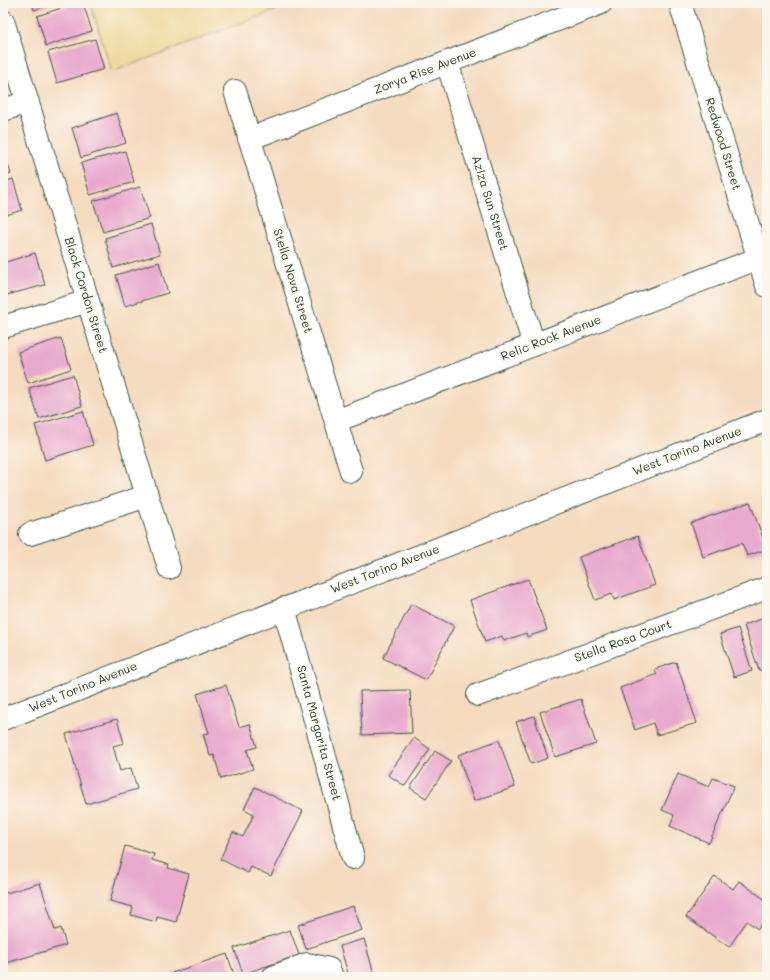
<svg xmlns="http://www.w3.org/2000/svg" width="770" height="980" viewBox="0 0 770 980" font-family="Mali,sans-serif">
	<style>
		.sand { fill: #eeda9e; stroke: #868c69 }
		.building { fill: #e9a9ce }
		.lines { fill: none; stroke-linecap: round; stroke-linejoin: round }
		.minor-casing { stroke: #3f5549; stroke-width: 24 }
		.minor { stroke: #fff; stroke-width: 22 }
		.labels { text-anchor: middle; stroke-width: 4; stroke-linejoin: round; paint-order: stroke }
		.street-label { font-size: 12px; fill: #1f3d34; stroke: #fbf7ec }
	</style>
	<rect width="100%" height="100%" fill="#fbf7ec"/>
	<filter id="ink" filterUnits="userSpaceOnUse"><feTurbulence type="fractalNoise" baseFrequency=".025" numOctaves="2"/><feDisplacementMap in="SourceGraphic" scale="8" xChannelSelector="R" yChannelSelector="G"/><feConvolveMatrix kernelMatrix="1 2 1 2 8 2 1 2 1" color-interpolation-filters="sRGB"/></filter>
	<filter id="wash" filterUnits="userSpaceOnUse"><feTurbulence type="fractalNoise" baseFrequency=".012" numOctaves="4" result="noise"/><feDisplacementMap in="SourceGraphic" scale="16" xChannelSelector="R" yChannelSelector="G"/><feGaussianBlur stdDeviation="0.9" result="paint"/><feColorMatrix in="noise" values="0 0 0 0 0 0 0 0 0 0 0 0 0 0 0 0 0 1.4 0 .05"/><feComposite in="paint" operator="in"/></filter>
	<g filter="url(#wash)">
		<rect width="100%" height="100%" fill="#f5dbbf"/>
		<path class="sand" d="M90,3H294L112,72Z"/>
		<g id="blocks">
			<path class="building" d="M32,3H55L34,10Z
				M77,3H83L92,31L46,46L37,16Z
				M95,39L104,69L57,83L48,52Z
				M117,113L126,143L81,158L72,128Z
				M3,149L11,174L3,176Z
				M125,151L134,182L90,195L81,163Z
				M13,179L22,210L3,216V182Z
				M140,187L150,218L103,232L93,201Z
				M151,224L160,254L113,268L105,238Z
				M35,253L45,285L3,296V263Z
				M159,262L168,293L125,306L116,275Z
				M61,338L71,369L28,383L18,352Z
				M73,375L82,406L39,419L29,388Z
				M83,411L93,445L45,460L35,425Z
				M750,502L767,549L747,556L742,543L703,557L691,523Z
				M638,536L655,585L614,600L612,594L595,600L579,557Z
				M528,579L547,630L527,637L526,633L504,641L502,636L485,642L470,600Z
				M411,604L454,626L426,680L383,658Z
				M767,617V669L759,671L744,625Z
				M738,628L752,671L734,677L720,634Z
				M676,662L697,723L657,735L653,723L635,730L620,688L657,674L655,669Z
				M226,685L239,727L250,724L257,747L247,750L253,769L221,779L214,755L210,756L203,734L209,733L197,694Z
				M410,690L412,733L362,735L360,691Z
				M581,699L596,744L555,757L540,712Z
				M534,716L548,758L531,764L516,722Z
				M117,719L124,743L113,746L120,771L131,768L137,789L86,804L66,734Z
				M414,738L430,749L405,786L388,775Z
				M499,740L515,787L474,801L458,755Z
				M435,751L451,761L426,798L410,788Z
				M678,774L709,787L713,778L734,786L709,843L670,826L674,815L662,810Z
				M255,787L303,811L271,876L251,867L248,873L220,859L233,832L243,837L254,814L244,809Z
				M125,846L154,854L152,860L169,865L168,868L189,874L176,922L157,917L156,922L131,915L133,907L110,901Z
				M715,876L733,889L739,881L767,901V916L758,929L747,921L729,947L686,917Z
				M40,883L55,930L61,928L66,945L3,964V894Z
				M353,906L362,930L306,949L298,925Z
				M290,930L299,955L243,974L234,948Z
				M364,939L375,977H349L340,946Z
				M227,954L235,977H174L172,973Z"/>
		</g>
	</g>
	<g filter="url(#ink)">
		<use href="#blocks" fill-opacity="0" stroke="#3f5549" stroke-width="1"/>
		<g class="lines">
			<g class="minor-casing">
				<path id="minor" d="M680,3L767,286
					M3,21L169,568
					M447,62L534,345
					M235,91L351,471
					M3,110L28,102
					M249,139L601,3
					M3,327L88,301
					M336,421L767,255
					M30,534L147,496
					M284,608L353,858
					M478,695L767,588
					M3,719L767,420
					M273,977L307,964L329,969L332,977"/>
			</g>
			<use href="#minor" class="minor"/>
		</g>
	</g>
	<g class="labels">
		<g class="street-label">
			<text transform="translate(425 71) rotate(-21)" y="4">Zorya Rise Avenue</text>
			<text transform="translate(723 144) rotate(73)" y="4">Redwood Street</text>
			<text transform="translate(490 203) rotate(73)" y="4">Aziza Sun Street</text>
			<text transform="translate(293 281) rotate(73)" y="4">Stella Nova Street</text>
			<text transform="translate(86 295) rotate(73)" y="4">Black Cordon Street</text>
			<text transform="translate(551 338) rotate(-21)" y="4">Relic Rock Avenue</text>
			<text transform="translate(687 451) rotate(-21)" y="4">West Torino Avenue</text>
			<text transform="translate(385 569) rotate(-21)" y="4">West Torino Avenue</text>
			<text transform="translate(623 641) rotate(-20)" y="4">Stella Rosa Court</text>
			<text transform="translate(83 687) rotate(-22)" y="4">West Torino Avenue</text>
			<text transform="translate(319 733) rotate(75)" y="4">Santa Margarita Street</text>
		</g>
	</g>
	<rect width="770" height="980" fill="none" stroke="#fbf7ec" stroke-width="16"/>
</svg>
